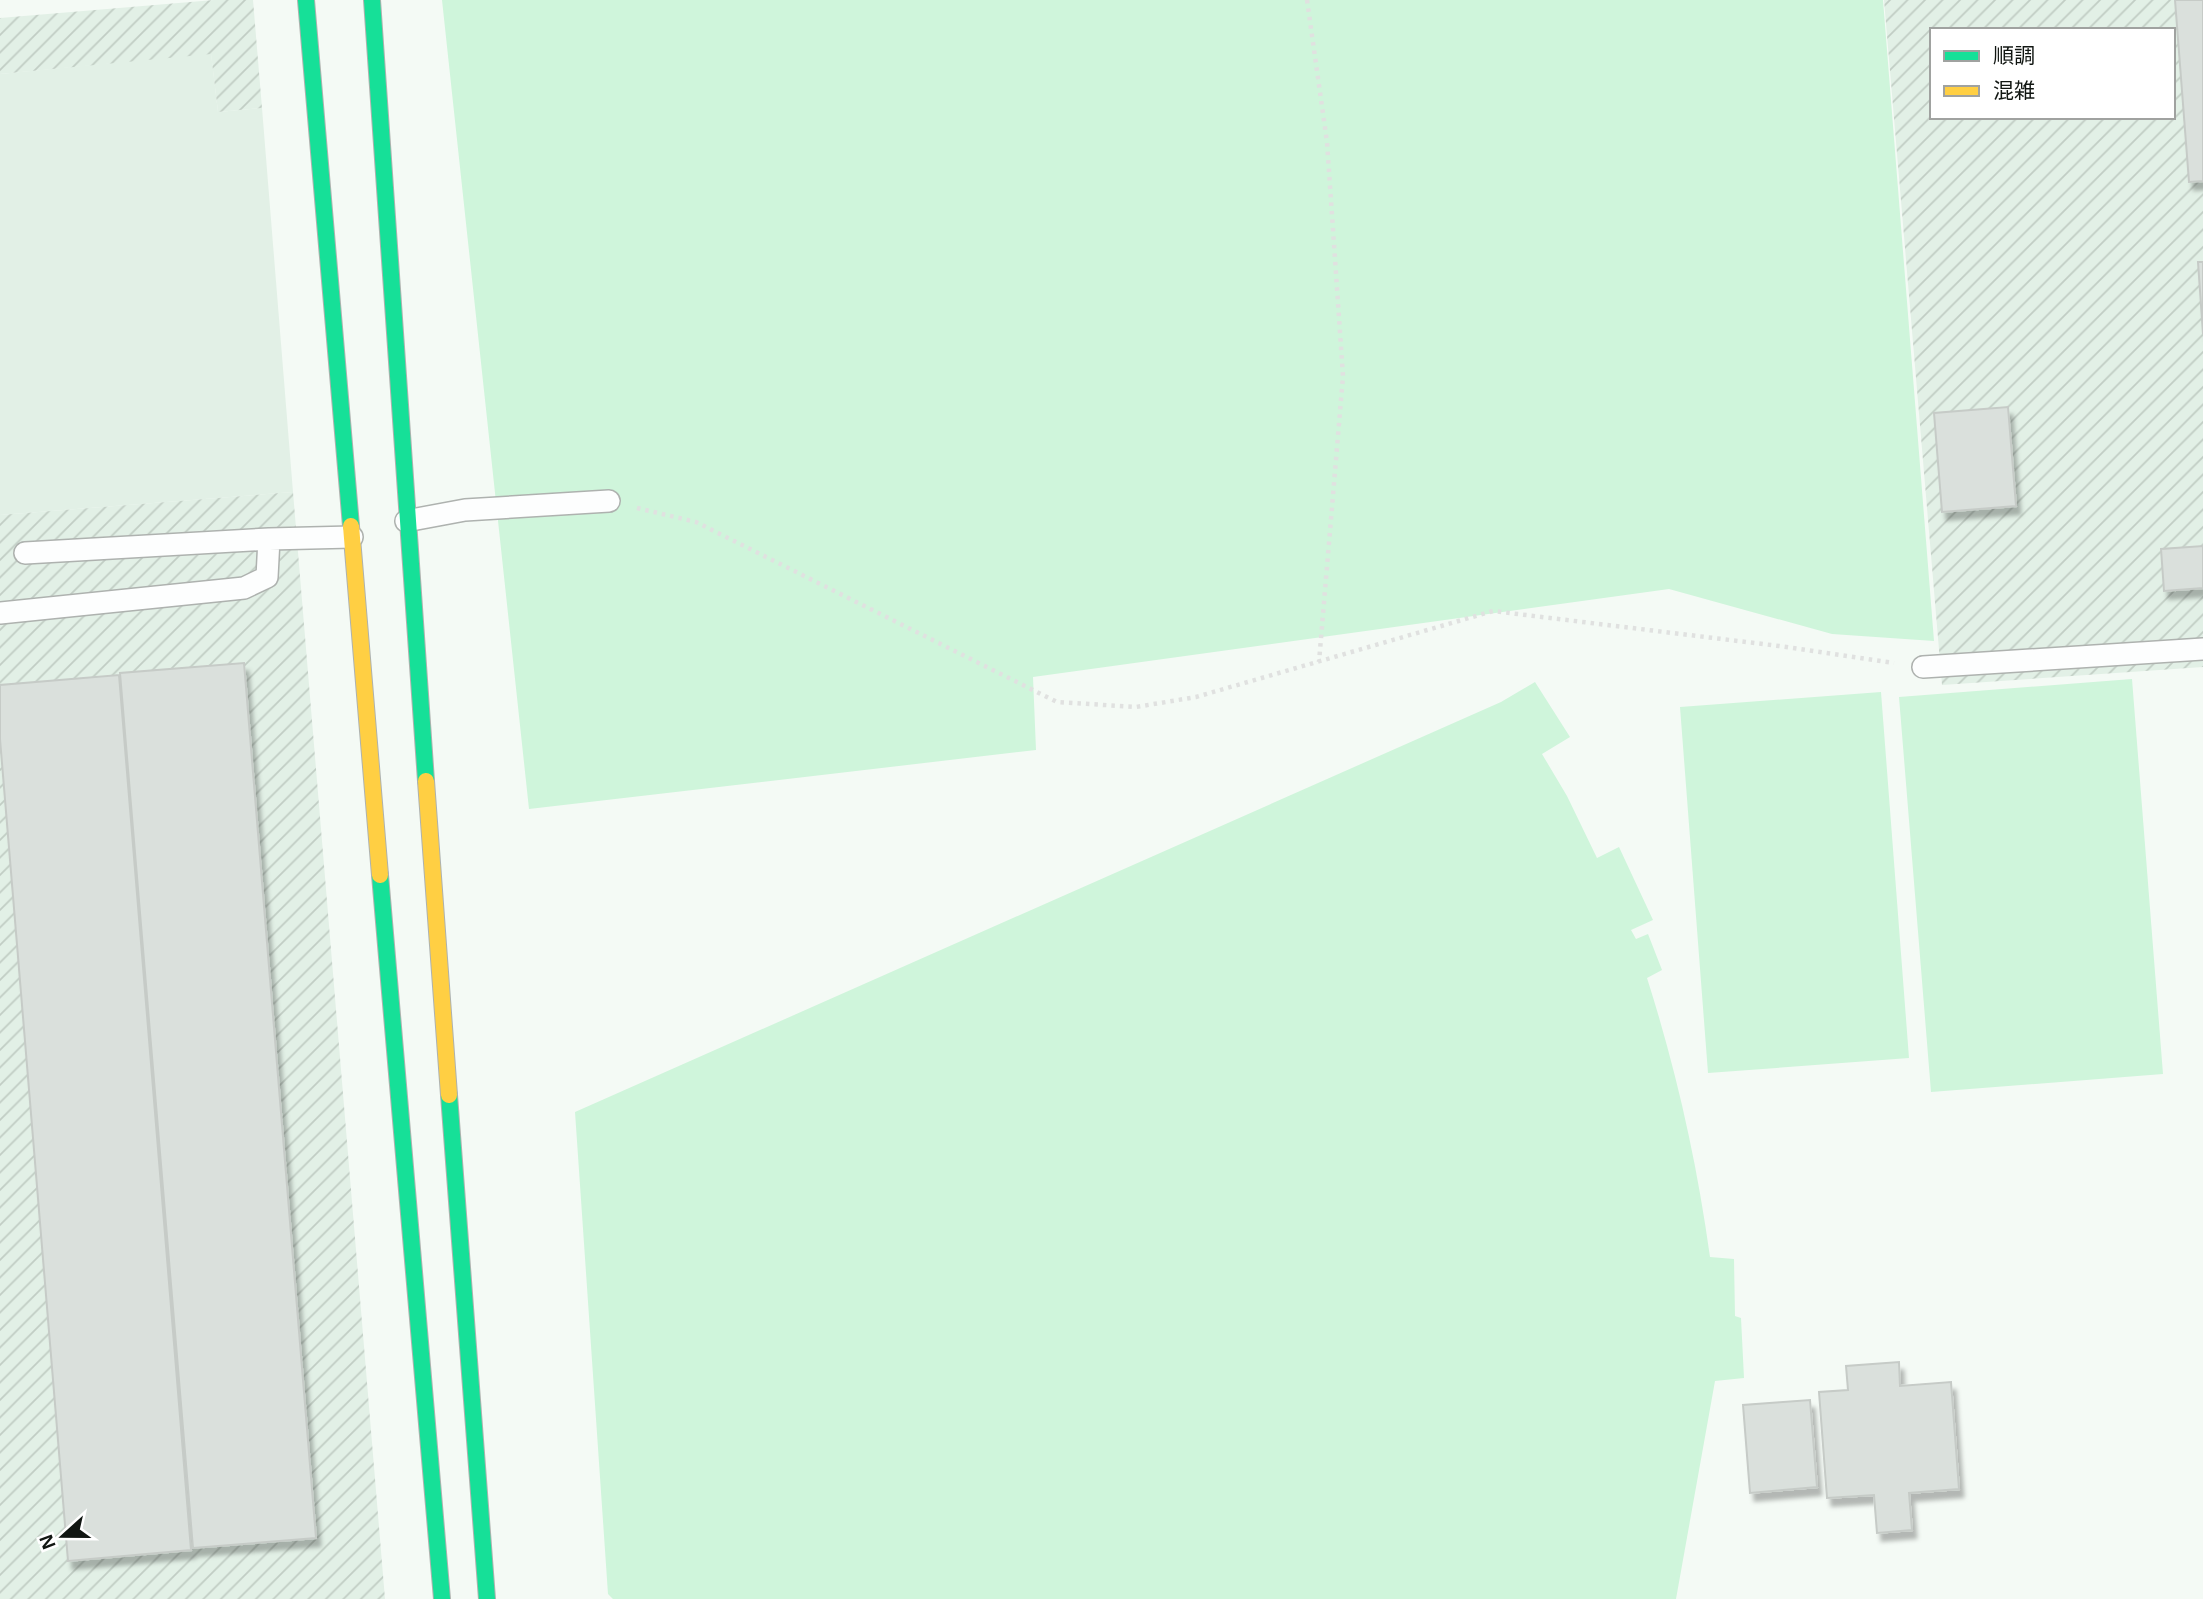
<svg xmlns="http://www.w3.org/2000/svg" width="2203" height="1599" viewBox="0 0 2203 1599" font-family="Arial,'Noto Sans JP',sans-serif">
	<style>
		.built { fill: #e2f0e6 }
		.industrial { fill: url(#industrial-furrows); fill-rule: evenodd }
		.green { fill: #cff5db }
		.building { fill: #dae0dc; stroke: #c6cbc7; stroke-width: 2; filter: url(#shadow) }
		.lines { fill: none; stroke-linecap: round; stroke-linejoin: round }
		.lane-casing { stroke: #aeb2af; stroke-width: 24 }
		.fast-casing { stroke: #aeb2af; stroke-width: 18 }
		.slow-casing { stroke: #aeb2af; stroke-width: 18 }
		.path { stroke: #e0e1e0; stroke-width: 4.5; stroke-dasharray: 3.5 5; stroke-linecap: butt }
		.lane { stroke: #fdfefe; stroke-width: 21 }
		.fast { stroke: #16e098; stroke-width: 16 }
		.slow { stroke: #ffcf43; stroke-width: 16 }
	</style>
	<defs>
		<pattern id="industrial-furrows" width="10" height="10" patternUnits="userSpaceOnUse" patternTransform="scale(1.75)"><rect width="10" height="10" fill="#e2f0e6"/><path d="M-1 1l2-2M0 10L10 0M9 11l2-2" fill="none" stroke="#c1cdc4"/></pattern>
		<filter id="shadow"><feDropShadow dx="4.5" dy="8" stdDeviation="2" flood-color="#0004"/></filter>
	</defs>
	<rect width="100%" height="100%" fill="#f4faf5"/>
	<path class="built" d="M211,53L218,112L262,108L293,492L0,515V74Z"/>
	<path class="industrial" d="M214,0H253L262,108L218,112L211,54L0,74V18Z
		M1884,0H2203V667L1942,685ZM1932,30H2173V117H1932Z
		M293,492L385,1599H0V515Z"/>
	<path class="green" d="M442,0H1883L1934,641L1832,634L1669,589L1033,677L1036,750L529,809Z
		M2132,679L2163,1074L1931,1092L1899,697Z
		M1535,682L1570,737L1542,754L1567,796L1597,858L1619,847L1653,920L1631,930L1636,939L1648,934L1662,970L1647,978C1676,1069 1697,1162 1710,1257L1734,1259L1735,1316L1741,1318L1744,1378L1715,1381L1676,1599H613L608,1594L575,1112L1501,702Z
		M1881,692L1909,1058L1708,1073L1680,707Z"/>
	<path class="building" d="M2175,0H2203V181L2189,182Z
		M2198,262H2203V334Z
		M2008,407L2016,506L1942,512L1934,413Z
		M2203,546V588L2164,591L2161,549Z
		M244,663L316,1538L193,1548L120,673Z
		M119,675L191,1550L68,1561L0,739V685Z
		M1899,1362L1900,1386L1951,1382L1959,1489L1909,1493L1912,1530L1877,1533L1874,1495L1827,1498L1819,1392L1848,1390L1846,1366Z
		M1810,1400L1817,1487L1750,1493L1743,1405Z"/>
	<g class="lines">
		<g class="lane-casing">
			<path id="lane" d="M406,521L465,510L609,501
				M25,553L269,539L352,537
				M0,613L244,588L267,577L269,539
				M1923,667L2203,649"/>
		</g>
		<g class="fast-casing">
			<path id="fast" d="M306,0L351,526
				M372,0L426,781
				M380,875L442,1599
				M449,1095L487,1599"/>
		</g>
		<g class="slow-casing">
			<path id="slow" d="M351,526L380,875
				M426,781L449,1095"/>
		</g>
		<path class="path" d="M1307,0L1327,142L1343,376L1319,662
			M637,508L696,522L1057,702L1136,707L1196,697L1493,611L1779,646L1894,663"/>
		<use href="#lane" class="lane"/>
		<use href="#fast" class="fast"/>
		<use href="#slow" class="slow"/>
	</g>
	<rect x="1930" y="28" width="245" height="91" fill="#ffffff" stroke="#a0a2a0" stroke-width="2"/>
	<rect x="1944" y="51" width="35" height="10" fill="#16e098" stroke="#a0a2a0" stroke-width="2"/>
	<text x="1993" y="63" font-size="21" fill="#111612">順調</text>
	<rect x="1944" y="86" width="35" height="10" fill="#ffcf43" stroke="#a0a2a0" stroke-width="2"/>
	<text x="1993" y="98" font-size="21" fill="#111612">混雑</text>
	<g transform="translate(63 1536) rotate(249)" stroke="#ffffff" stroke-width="5" paint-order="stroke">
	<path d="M0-5L12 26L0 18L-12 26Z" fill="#111612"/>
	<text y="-10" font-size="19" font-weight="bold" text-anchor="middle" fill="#111612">N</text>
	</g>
</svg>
